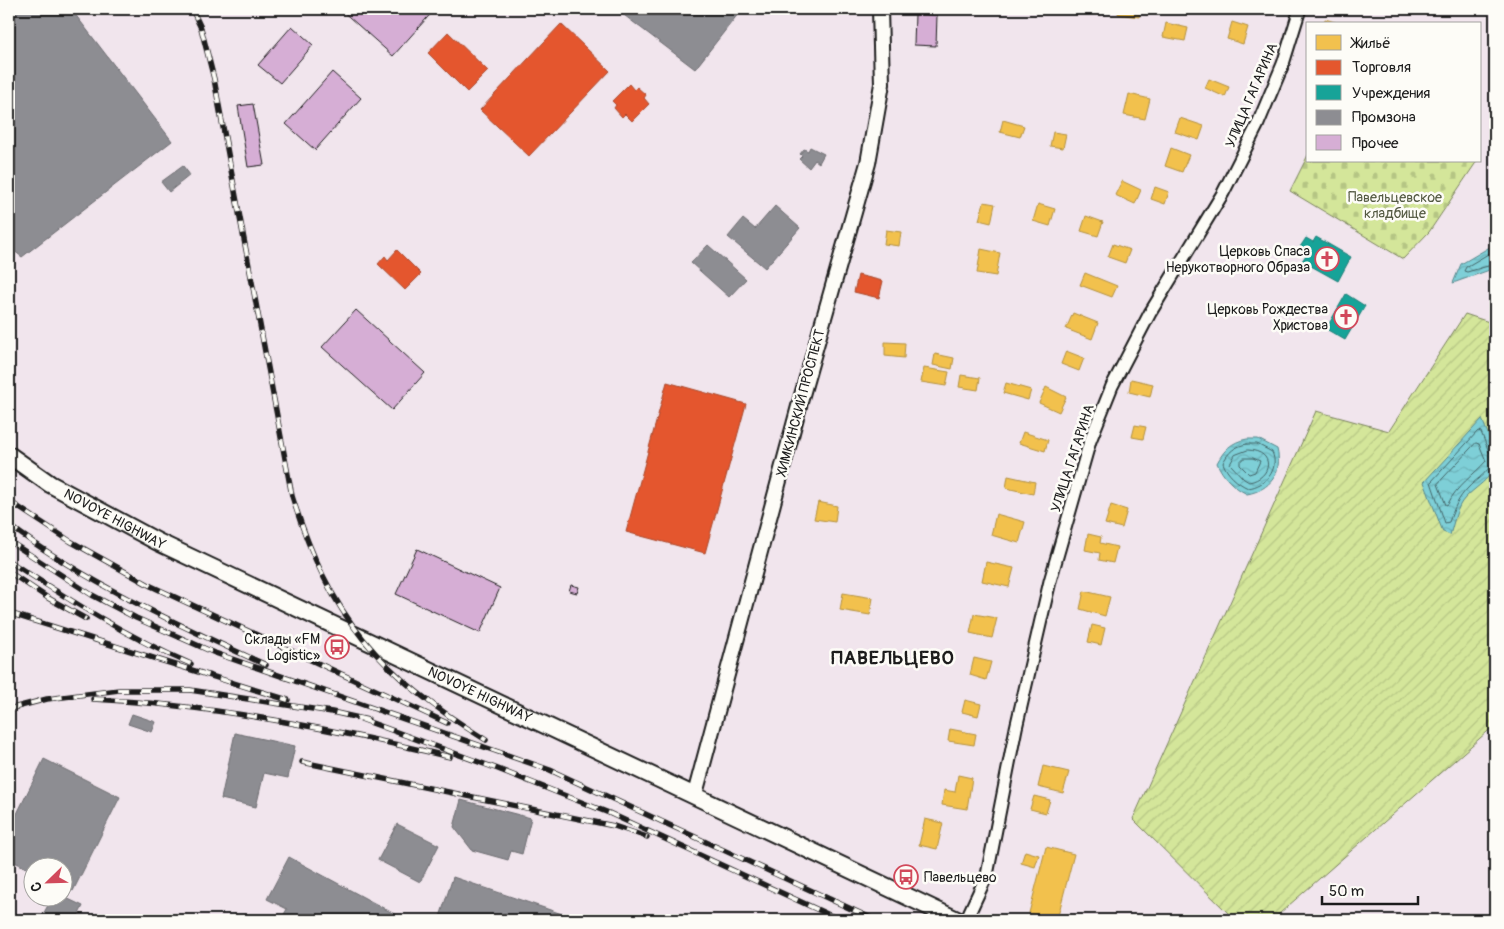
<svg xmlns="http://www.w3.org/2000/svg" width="1504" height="929" viewBox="0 0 1504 929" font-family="Pangolin,sans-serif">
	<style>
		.cemetery { fill: url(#cemetery-stones); stroke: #78815b }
		.garden { fill: url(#garden-furrows); stroke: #78815b }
		.water { fill: url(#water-waves); stroke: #57878c }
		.homes { fill: #f2c14e; stroke: #b2903f }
		.shops { fill: #e4572e; stroke: #a84529 }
		.public { fill: #17a398; stroke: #187a73 }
		.industry { fill: #8d8d92; stroke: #6b6b6f }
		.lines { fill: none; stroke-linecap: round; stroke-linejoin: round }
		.shore { stroke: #436467; stroke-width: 1 }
		.building { fill: #d6aed5; stroke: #1c1c1c }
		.minor-casing { stroke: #1c1c1c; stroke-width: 15 }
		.tertiary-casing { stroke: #1c1c1c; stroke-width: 18 }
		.secondary-casing { stroke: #1c1c1c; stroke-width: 20 }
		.minor { stroke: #fdfcf7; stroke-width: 11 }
		.tertiary { stroke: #fdfcf7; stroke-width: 14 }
		.secondary { stroke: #fdfcf7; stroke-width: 16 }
		.rail-casing { stroke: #1c1c1c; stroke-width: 5.5 }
		.rail { stroke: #fdfcf7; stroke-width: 4; stroke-dasharray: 11; stroke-linecap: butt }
		.labels { text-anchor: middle; stroke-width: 5; stroke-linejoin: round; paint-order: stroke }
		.street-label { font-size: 14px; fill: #1c1c1c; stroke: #fdfcf7 }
		.park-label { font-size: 14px; fill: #535942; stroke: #fdfcf7 }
		.poi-label { font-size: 14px; fill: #1c1c1c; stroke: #fdfcf7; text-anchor: end }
		.district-label { font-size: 19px; font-weight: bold; letter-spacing: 1px; fill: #1c1c1c; stroke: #fdfcf7 }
	</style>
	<defs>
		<pattern id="cemetery-stones" width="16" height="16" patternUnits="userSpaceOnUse" patternTransform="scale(1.25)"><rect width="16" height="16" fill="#d4e69a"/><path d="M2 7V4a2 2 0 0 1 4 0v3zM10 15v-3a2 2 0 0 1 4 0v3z" fill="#b5c584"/></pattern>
		<pattern id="garden-furrows" width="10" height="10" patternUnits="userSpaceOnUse" patternTransform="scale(1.25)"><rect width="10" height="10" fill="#d4e69a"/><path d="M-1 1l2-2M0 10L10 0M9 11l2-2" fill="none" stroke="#b5c584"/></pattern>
		<pattern id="water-waves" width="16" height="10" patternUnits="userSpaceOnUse" patternTransform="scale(1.25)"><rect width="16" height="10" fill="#7ecfd7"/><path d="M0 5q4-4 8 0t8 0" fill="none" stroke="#6cb1b8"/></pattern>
	</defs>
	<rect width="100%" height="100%" fill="#f1e5ed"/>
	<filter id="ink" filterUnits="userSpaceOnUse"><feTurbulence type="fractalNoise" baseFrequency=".02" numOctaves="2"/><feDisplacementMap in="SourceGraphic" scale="10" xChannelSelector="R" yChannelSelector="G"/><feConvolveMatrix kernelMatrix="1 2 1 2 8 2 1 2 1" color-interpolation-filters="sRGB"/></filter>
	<g filter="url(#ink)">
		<path class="cemetery" d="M1308,155V161H1477L1429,232L1403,259L1290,191Z"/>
		<path class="garden" d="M1465,314L1495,324V725L1272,920H1235L1133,819L1316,411L1389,431Z"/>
		<path class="water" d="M1495,244V268L1453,283L1461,264Z
			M1482,419C1486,430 1493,444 1495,456C1499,479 1469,488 1460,505C1455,514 1453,526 1450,535L1443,532L1424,482Z
			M1247,439H1258L1277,449C1283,473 1270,490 1247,494C1233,487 1223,477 1217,463C1224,450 1231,442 1247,439Z"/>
		<path class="homes" d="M1119,9H1140L1139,17L1118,14Z
			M1325,19L1341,24H1324Z
			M1232,22L1248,27L1243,44L1227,39Z
			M1166,23L1188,28L1185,41L1163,37Z
			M1209,79L1229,87L1225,97L1205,88Z
			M1129,94L1150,99L1145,119L1124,115Z
			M1180,118L1204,126L1199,140L1175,132Z
			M1003,120L1024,126L1020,137L1000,132Z
			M1053,132L1066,134L1063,148L1050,146Z
			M1171,148L1189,155L1182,172L1165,166Z
			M1122,181L1141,190L1135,204L1115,195Z
			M1155,187L1169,192L1165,204L1151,199Z
			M984,202L995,204L991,223L979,220Z
			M1038,204L1055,209L1050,226L1033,221Z
			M1086,216L1103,222L1098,236L1081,231Z
			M886,230L901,232L899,246L884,244Z
			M1113,244L1130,250L1125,263L1108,257Z
			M981,249L1000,253L996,276L977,273Z
			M1085,273L1117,286L1112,297L1080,285Z
			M1073,313L1098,323L1092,339L1066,329Z
			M885,342L905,343L904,358L885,356Z
			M1066,351L1084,358L1079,371L1061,364Z
			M935,354L954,358L952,369L933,365Z
			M924,368L949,372L946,386L921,382Z
			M961,375L980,378L978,390L959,387Z
			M1131,379L1153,384L1150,397L1129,392Z
			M1006,383L1031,390L1028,400L1003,393Z
			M1046,387L1066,397L1059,412L1039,403Z
			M1135,425L1146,427L1143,439L1132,437Z
			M1023,432L1048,440L1045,451L1019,443Z
			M1008,476L1035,482L1033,494L1006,488Z
			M818,502L837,506L835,522L814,519Z
			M1111,505L1127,510L1122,528L1105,524Z
			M996,514L1025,522L1019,543L991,535Z
			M1088,534L1101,537L1100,543L1117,547L1113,563L1099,560L1100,553L1085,550Z
			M986,562L1014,568L1009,587L982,581Z
			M1084,591L1110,597L1105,616L1080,609Z
			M843,593L873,598L870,615L840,610Z
			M974,614L997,618L992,638L970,633Z
			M1092,625L1105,628L1101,645L1088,642Z
			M974,658L991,662L986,680L970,675Z
			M965,700L981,704L978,716L962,712Z
			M950,729L976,734L974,745L948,741Z
			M1043,766L1069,772L1063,793L1038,787Z
			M958,775L972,778L967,809L942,805L944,790L955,792Z
			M1034,796L1050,800L1046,813L1030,809Z
			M925,819L943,823L937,849L919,845Z
			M1046,847L1074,854L1057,920L1029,913Z
			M1025,851L1039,855L1035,867L1021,863Z"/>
		<path class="shops" d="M561,24L610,71L529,156L480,110Z
			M448,32L488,71L467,92L428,53Z
			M629,84L634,90L637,87L646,95L644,98L649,104L632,121L625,114L622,117L614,108L616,105L612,101Z
			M397,250L421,274L405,290L378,264L385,256L388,260Z
			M858,275L883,281L879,298L854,292Z
			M667,382L746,404L705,553L626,532Z"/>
		<path class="public" d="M1316,237L1351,257L1338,281L1302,261L1306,255L1298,250L1306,238L1313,242Z
			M1346,294L1365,306L1345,340L1326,329Z"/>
		<path class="industry" d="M9,9H71L172,141L22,257L9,247Z
			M616,9H742L695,69Z
			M810,147L824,154L819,163L815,160L809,168L799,159L802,156L800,154L804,149L808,151Z
			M183,166L190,175L169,192L161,182Z
			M775,206L800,228L765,268L728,237L743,219L755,229Z
			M708,245L746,279L729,297L691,263Z
			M132,714L156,722L152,732L128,724Z
			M235,733L295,746L288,778L264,773L256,807L221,799Z
			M44,759L120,797L73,891L62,885V866H32V871L9,859V830Z
			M461,800L531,818L522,854L511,851L508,860L472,850L454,827Z
			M397,824L439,845L420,882L378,860Z
			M289,857L400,917L398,920H281L287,909L267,899Z
			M453,877L565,915L563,920H439Z
			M53,896H62L83,906L76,920H40Z"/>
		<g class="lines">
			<path class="shore" d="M1495,250L1466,267L1464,271L1467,272L1495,264
				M1476,443L1479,444L1486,461C1474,475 1456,486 1448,504L1446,505L1438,484Z
				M1247,444H1257L1272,452C1280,470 1265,486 1248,488C1237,483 1227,474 1223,463C1228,452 1235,446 1247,444Z
				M1248,450C1276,451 1272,478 1249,482L1244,479L1230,464L1235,455Z
				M1495,455L1489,452L1481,432L1478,431L1431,482L1445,523L1449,522C1454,509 1458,498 1468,488C1475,480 1484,476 1490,466L1495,464
				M1244,458H1253L1260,461L1255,472L1249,474L1240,465V462Z"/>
		</g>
		<path class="building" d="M340,9H435L393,56Z
			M915,14L937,15L936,46L914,45Z
			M292,26L313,45L280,83L258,65Z
			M332,72L361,98L315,150L286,124Z
			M253,104L264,165L248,167L238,106Z
			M356,310L425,373L392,410L322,347Z
			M417,549L500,588L480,633L396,594Z
			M571,585L579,587L577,593L569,591Z"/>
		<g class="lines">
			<g class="minor-casing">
				<path id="minor" d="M966,920L987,875L1016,728L1050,581L1090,441L1112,386L1150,313L1223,193L1257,126L1283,64L1300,9"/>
			</g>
			<g class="tertiary-casing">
				<path id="tertiary" d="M695,794L802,395L868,163L882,84L880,9"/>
			</g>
			<g class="secondary-casing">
				<g id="secondary">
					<path id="s1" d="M9,455L50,484L158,542L957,920"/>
				</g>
			</g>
			<use href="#minor" class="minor"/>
			<use href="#tertiary" class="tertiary"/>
			<use href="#secondary" class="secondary"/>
			<g class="rail-casing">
				<path id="rail" d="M192,9L201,28L214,79L292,496C330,618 379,674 486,740
					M9,501L70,541L151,586L447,723
					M9,525C88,584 177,624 266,665
					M9,541L92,595L136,618L215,653L550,770L875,920
					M9,561C68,599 127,637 191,664
					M9,572L48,598L86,619
					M9,613L288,700
					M93,699C213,705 333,729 450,757
					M9,709L47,699L119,690H190L332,712L368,720
					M361,719L498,769L609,813L840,920
					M302,762L614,826L647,837"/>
			</g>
			<use href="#rail" class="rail"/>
		</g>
	</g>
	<defs>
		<g id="church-ring" transform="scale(1.25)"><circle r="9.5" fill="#fdfcf7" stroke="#d1495b" stroke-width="1.5"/><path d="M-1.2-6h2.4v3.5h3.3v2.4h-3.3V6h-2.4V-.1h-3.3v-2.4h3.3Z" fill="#d1495b"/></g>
		<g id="bus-ring" transform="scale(1.25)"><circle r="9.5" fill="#fdfcf7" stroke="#d1495b" stroke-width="1.5"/><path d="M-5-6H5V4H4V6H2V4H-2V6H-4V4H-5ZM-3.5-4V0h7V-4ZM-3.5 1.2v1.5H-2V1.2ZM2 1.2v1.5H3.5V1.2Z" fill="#d1495b"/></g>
	</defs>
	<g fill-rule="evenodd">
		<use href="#church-ring" x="1327" y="259"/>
		<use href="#church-ring" x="1346" y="317"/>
		<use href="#bus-ring" x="337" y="647"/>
		<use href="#bus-ring" x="906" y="877"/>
	</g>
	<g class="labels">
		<g class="street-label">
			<text transform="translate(1251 95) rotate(-67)" y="5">УЛИЦА ГАГАРИНА</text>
			<text transform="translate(800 403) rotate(-75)" y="5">ХИМКИНСКИЙ ПРОСПЕКТ</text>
			<text transform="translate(1072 458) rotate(-72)" y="5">УЛИЦА ГАГАРИНА</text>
			<text dy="5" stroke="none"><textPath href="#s1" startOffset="124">NOVOYE HIGHWAY</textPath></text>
			<text dy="5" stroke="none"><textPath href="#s1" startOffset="529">NOVOYE HIGHWAY</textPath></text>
		</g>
		<g class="park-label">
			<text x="1395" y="202">Павельцевское<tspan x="1395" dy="16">кладбище</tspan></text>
		</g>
		<g class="poi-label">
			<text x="1310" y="256">Церковь Спаса<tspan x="1310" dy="16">Нерукотворного Образа</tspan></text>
			<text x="1328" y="314">Церковь Рождества<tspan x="1328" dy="16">Христова</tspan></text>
			<text x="320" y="644">Склады «FM<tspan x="320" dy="16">Logistic»</tspan></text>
			<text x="924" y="882" text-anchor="start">Павельцево</text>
		</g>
		<g class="district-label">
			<text x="893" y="664">ПАВЕЛЬЦЕВО</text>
		</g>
	</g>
	<rect width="1504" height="929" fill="none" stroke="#fdfcf7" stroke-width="30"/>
	<rect x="15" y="15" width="1474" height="899" fill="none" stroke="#1c1c1c" stroke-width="2" filter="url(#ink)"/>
	<rect x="1306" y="22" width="175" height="140" fill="#fdfcf7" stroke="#a3a29f"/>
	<rect x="1316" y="35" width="25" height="15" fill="#f2c14e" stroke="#a3a29f"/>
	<text x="1352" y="48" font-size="15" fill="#1c1c1c">Жильё</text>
	<rect x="1316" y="60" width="25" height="15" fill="#e4572e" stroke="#a3a29f"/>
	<text x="1352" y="72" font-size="15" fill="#1c1c1c">Торговля</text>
	<rect x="1316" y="85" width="25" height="15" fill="#17a398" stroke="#a3a29f"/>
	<text x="1352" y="98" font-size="15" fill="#1c1c1c">Учреждения</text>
	<rect x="1316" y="110" width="25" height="15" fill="#8d8d92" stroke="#a3a29f"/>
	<text x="1352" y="122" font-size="15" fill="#1c1c1c">Промзона</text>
	<rect x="1316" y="135" width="25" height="15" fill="#d6aed5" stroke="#a3a29f"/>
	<text x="1352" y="148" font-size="15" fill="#1c1c1c">Прочее</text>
	<g transform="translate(48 882) rotate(247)"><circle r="24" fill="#fdfcf7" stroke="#a3a29f"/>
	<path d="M0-4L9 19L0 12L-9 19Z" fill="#d1495b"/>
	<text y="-8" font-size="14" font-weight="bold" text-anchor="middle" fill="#1c1c1c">С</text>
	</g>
	<path d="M1322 896v8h96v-8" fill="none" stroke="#1c1c1c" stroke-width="2.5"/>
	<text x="1329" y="896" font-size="15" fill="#1c1c1c" stroke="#fdfcf7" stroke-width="4" paint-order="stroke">50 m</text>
</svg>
